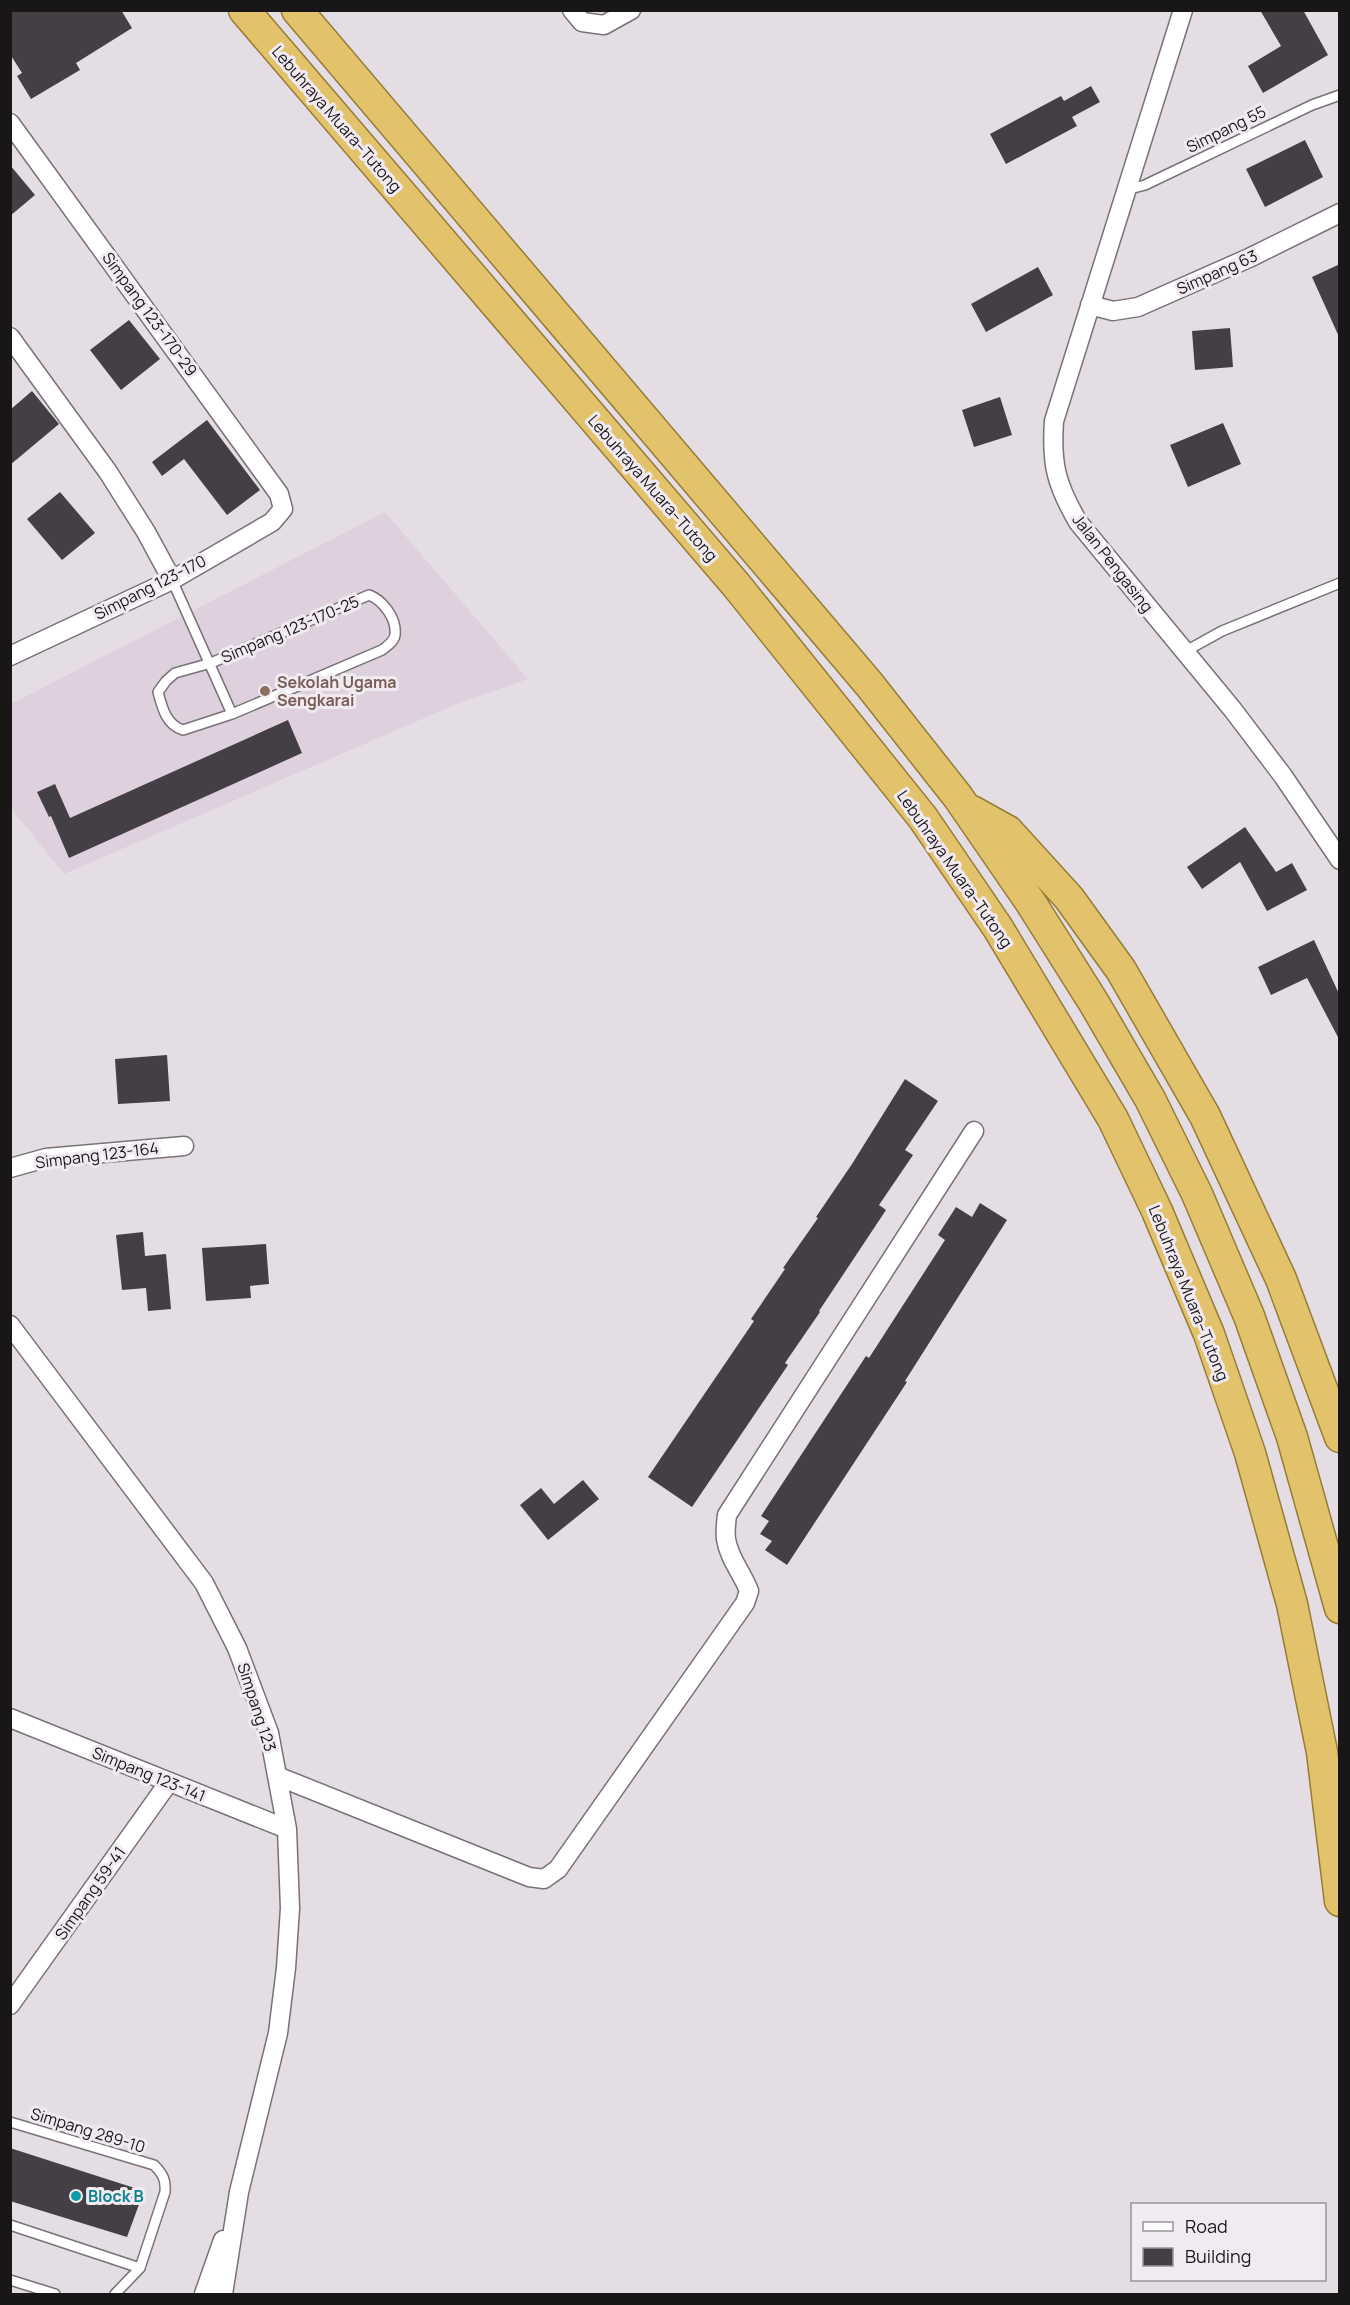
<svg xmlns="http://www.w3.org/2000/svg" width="1350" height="2305" viewBox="0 0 1350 2305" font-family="Manrope,sans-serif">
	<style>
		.built { fill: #ded1dd }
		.building { fill: #443f44 }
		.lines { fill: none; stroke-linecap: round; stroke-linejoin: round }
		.service-casing { stroke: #787278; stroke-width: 12 }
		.minor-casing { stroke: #787278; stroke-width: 21 }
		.trunk-casing { stroke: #967c36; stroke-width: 33 }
		.service { stroke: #fff; stroke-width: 9 }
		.minor { stroke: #fff; stroke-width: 18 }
		.trunk { stroke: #e2c26b; stroke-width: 30 }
		.education-dot { fill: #8d6e63; stroke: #f1eaf1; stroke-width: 2 }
		.culture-dot { fill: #0f9aa8; stroke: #f1eaf1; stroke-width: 2 }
		.labels { text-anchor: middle; stroke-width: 6; stroke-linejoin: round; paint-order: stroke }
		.street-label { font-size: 16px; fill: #191618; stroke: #f1eaf1 }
		.education-label { font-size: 16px; font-weight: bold; fill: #785e54; stroke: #f1eaf1; text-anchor: start }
		.culture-label { font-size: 16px; font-weight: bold; fill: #0d838f; stroke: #f1eaf1; text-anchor: start }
	</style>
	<rect width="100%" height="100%" fill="#e4dde4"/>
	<path class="built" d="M385,512L528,679L459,703L64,874L11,808V704Z"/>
	<path class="building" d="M10,10H121L132,28L76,63L80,70L31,99L17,76L22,73L10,54Z
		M1260,10H1303L1328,55L1263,93L1248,66L1281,46Z
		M1091,86L1100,102L1072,117L1077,126L1006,164L990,134L1061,96L1064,101Z
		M1305,140L1323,177L1265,207L1246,169Z
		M10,165L35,195L10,216Z
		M1340,264V339L1312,277Z
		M1038,267L1053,295L986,332L971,304Z
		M129,320L160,359L121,390L90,350Z
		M1230,328L1233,367L1195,370L1192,331Z
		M32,391L59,424L10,465V410Z
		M1000,397L1012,435L974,447L962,410Z
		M207,420L260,490L227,515L184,459L162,476L152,462Z
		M1223,423L1241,464L1188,487L1170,445Z
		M60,492L95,533L62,560L27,519Z
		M288,720L302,753L69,858L51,816L49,817L37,792L55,784L70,818Z
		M1245,827L1276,872L1292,863L1307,890L1267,911L1240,862L1202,889L1187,867Z
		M1314,940L1340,996V1041L1307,978L1271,995L1258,967Z
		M167,1055L170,1101L118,1104L115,1059Z
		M905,1079L938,1101L905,1150L913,1155L879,1205L886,1210L819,1311L820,1312L785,1363L788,1365L692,1507L648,1477L754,1321L751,1319L785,1269L783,1268L818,1218L816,1217L852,1164Z
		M980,1203L1007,1220L905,1381L907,1382L787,1565L765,1550L772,1541L760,1534L769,1521L761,1516L866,1356L869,1358L945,1240L938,1235L956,1207L972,1217Z
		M143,1232L145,1256L166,1254L171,1309L148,1311L146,1288L122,1290L116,1235Z
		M266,1244L269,1284L250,1286L251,1298L206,1301L202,1248Z
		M583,1480L599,1499L548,1540L520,1505L541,1488L554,1504Z
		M10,2148L144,2191L127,2237L10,2201Z"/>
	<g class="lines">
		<g class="service-casing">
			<path id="service" d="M1126,190L1145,185L1312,105L1340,95
				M172,580L232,714L382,650C387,646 394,642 395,635C397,619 383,600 369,595L211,663L175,673L166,681L158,692C162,707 166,725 183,730L232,714
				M1184,652L1222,631L1340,583
				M10,2122L154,2165C163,2174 166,2180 165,2192L140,2268L115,2294
				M10,2225L140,2268
				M10,2280L55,2294"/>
		</g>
		<g class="minor-casing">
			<path id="minor" d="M572,10L582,22L604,25L631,10
				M1183,10L1054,421C1051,464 1056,484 1078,522L1233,710L1283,776L1340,860
				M10,123L279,494L283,509L272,522L172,580L10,656
				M1090,305L1113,311L1138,307L1249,258L1340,213
				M10,337L108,472L146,532L172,580
				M10,1168L46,1158L184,1146
				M10,1325L204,1583L237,1648L269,1733L287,1829L290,1908L286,1968L278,2033L239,2192L223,2294
				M10,1718L287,1829
				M277,1776L529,1877L544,1879L558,1869L745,1603L749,1591C743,1574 729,1559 726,1539C725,1532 726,1523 727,1515L974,1131
				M10,2005L169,1782
				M204,2294L223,2240"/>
		</g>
		<g class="trunk-casing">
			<path id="trunk" d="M244,10L737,586L923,818L998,928L1113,1119L1157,1211L1209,1334L1250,1453L1292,1604L1322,1752L1340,1901
				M297,10L869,684L958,797L1031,903L1094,1003L1150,1099L1197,1194L1249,1316L1292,1437L1340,1608
				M972,811L1008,831L1069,898L1121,970L1205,1116L1281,1279L1340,1437"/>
		</g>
		<use href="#service" class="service"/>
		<use href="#minor" class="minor"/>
		<use href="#trunk" class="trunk"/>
	</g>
	<circle class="education-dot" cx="265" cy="691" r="6"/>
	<circle class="culture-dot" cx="76" cy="2196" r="6"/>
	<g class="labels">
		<g class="street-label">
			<text transform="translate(337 119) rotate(49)" y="6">Lebuhraya Muara–Tutong</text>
			<text transform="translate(1226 129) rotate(-26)" y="6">Simpang 55</text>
			<text transform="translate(1217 272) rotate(-24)" y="6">Simpang 63</text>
			<text transform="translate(150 314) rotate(54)" y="6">Simpang 123-170-29</text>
			<text transform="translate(653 488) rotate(49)" y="6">Lebuhraya Muara–Tutong</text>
			<text transform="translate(1113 563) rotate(52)" y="6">Jalan Pengasing</text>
			<text transform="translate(150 587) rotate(-27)" y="6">Simpang 123-170</text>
			<text transform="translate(290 629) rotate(-23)" y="6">Simpang 123-170-25</text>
			<text transform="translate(955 869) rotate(55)" y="6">Lebuhraya Muara–Tutong</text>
			<text transform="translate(97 1155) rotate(-7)" y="6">Simpang 123-164</text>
			<text transform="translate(1189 1293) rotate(68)" y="6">Lebuhraya Muara–Tutong</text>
			<text transform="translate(257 1707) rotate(72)" y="6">Simpang 123</text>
			<text transform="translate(149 1774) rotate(22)" y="6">Simpang 123-141</text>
			<text transform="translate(90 1893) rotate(-55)" y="6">Simpang 59-41</text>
			<text transform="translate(88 2130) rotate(17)" y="6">Simpang 289-10</text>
		</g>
		<g class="education-label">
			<text x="277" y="688">Sekolah Ugama<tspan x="277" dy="18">Sengkarai</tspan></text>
		</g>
		<g class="culture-label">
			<text x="88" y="2202">Block B</text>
		</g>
	</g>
	<rect width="1350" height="2305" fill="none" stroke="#191618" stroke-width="24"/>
	<rect x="1131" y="2203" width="195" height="78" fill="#f1eaf1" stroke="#9b959a" stroke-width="1.5"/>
	<rect x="1143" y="2222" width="30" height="9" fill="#ffffff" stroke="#9b959a" stroke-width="1.5"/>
	<text x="1185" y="2233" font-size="18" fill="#191618">Road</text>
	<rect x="1143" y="2248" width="30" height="18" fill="#443f44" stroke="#9b959a" stroke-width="1.5"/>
	<text x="1185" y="2263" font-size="18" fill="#191618">Building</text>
</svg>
